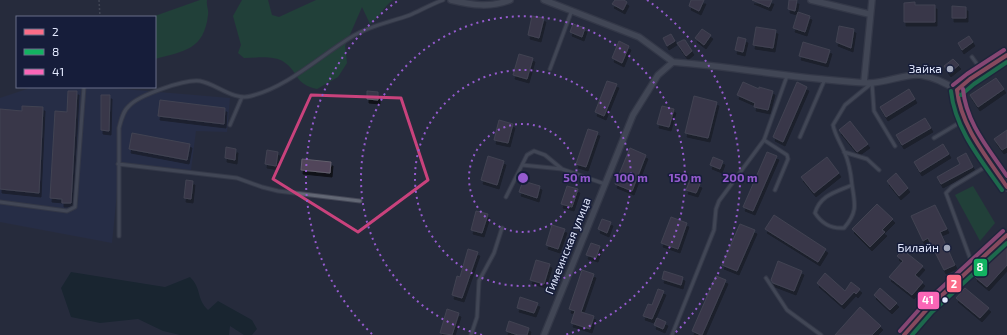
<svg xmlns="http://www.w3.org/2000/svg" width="1007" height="335" viewBox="0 0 1007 335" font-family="'Exo 2',sans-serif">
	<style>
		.built { fill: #272f52 }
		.green { fill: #1b5935 }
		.water { fill: #091d23 }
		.building { fill: #51445a; stroke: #625f6c; filter: url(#shadow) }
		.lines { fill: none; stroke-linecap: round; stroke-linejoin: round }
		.service-casing { stroke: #454857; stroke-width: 5 }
		.minor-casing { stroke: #454857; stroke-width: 8 }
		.secondary-casing { stroke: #454857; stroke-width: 10 }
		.path { stroke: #5e626f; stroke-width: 1.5; stroke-dasharray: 2 2; stroke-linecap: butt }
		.service { stroke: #626774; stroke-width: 3 }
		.minor { stroke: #626774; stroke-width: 5.5 }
		.secondary { stroke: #656979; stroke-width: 8 }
		.bus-1-casing { stroke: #161d3a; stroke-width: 7 }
		.bus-2-casing { stroke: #161d3a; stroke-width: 7 }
		.bus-3-casing { stroke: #161d3a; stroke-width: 7 }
		.bus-1 { stroke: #fb6d88; stroke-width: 4 }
		.bus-2 { stroke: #13b361; stroke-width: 4 }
		.bus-3 { stroke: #fa66b7; stroke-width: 4 }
		.marked { fill: none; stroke: #c9427c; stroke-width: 3; stroke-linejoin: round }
		.ring { fill: none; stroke: #955bcf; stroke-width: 2; stroke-dasharray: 2 4 }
		.poi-dot { fill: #a1a7ba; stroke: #161d3a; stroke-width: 1.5 }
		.bus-dot { fill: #e3e9fe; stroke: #161d3a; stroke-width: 1.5 }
		.labels { text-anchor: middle; stroke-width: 3; stroke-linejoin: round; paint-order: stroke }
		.poi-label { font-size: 12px; fill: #e3e9fe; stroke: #161d3a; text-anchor: end }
		.street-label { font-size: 12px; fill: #e3e9fe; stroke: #161d3a }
		.centre { fill: #955bcf; stroke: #161d3a; stroke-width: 2 }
		.ring-label { font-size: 12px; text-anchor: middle; font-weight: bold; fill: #955bcf; stroke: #161d3a; stroke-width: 3; stroke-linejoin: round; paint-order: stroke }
		.line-badge { stroke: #161d3a; stroke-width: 1.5 }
		.badge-label { font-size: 11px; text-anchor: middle; font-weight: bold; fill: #fff }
	</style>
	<defs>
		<filter id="shadow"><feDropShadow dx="2" dy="4" stdDeviation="0" flood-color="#0009"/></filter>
	</defs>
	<rect width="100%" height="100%" fill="#272c3d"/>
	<path class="built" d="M33,87H100L230,98L227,132L196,131L191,170L120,163L112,243L0,222V98Z"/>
	<path class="green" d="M200,0H207C206,6 209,10 208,15C204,50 184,51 155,59V17H152Z
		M242,0H268L272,15L279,17L316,0H393C383,7 380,17 370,24L362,7L345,46L347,63L338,77L317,89C294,84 299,72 284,62C273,55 257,58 244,58L238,53L241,45L233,16Z
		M973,186L995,223L980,241L955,195Z"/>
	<path class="water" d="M71,272L165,287L190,277C202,289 196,298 208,310L218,301L252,320L257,329L252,335H244L230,326L229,335H180L163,331L138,319L100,323L71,317L61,288Z"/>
	<path class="building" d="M615,0H624L627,2L623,10L612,4Z
		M691,0H704L699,11L689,6Z
		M752,0H772L769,7Z
		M789,0H797L795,11L788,9Z
		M915,2V5H935V22H904V3Z
		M952,6L966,7V18H952Z
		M798,12L810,16L805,32L793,28Z
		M532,16L544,18L539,38L528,35Z
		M573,24L585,28L582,37L570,32Z
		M839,26L854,29L851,48L836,42Z
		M756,27L776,30L773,48L753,45Z
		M702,29L711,35L704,45L695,38Z
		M671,34L675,41L667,46L663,38Z
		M969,36L973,42L962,50L958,43Z
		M738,37L746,39L743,52L735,50Z
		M683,40H685L692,51L686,56L677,43Z
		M619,41L629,46L622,63L612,58Z
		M803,42L830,50L826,63L799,56Z
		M519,54L533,58L527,79L513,75Z
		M953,59L959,65L949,73L944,66Z
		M996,78L1004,89L978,107L970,95Z
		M607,81L617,84L604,116L595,112Z
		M743,82L759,89V87L773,91L768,110L754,107L755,103L737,95Z
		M797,82L807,87L783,142L773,137Z
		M909,89L915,99L886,117L880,107Z
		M68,91H77L71,203H62V199L50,198L55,111L67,112Z
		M367,91L378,92V100L367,99Z
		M101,95H110L109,131L101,130Z
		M694,96L717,102L708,138L685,133Z
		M160,100L225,108L224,124L158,116Z
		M22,106L43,107L39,193L0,189V109L22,111Z
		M662,106L674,109L669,127L657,124Z
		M925,118L931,128L902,145L896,135Z
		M499,120L513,124L508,143L494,140Z
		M850,121L868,144L857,152L839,130Z
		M588,129L598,132L586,167L576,164Z
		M1007,130V147L1002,150L994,139Z
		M132,133L190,144L187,160L129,149Z
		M943,144L949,154L920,172L914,162Z
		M226,147L236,149L235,160L225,158Z
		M630,148L646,155L632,191L615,184Z
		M267,150L278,152L276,166L265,164Z
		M767,152L777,156L753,211L743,207Z
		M966,153L973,167L941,184L937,177L960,164L957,158Z
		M488,156L504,161L497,185L481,180Z
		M713,157L723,161L720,169L710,165Z
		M827,157L839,173L814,193L801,177Z
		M302,159L331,162L330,173L301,170Z
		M896,173L908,188L899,196L887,181Z
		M186,180L193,181L191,199L184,198Z
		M690,180L700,184L696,193L686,190Z
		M523,181L540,186L537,198L519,192Z
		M567,186L578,189L572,207L561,204Z
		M877,204L893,219L882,230L885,232L870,247L852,229Z
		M935,205L947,229L940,232L955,265L944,270L928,238L923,241L911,216Z
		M476,211L488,214L482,233L471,230Z
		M774,215L826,249L818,262L765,229Z
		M671,217L687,223L678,249L661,243Z
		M602,219L611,222L607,233L598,229Z
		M740,224L755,230L737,271L722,265Z
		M552,225L565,229L558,249L546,245Z
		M591,243L600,246L596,258L586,255Z
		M1007,245V265L987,287L975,277Z
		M468,249L478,252L462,298L452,295L457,276L460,277Z
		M903,250L923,266L915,275L923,282L912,295L889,277L903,261L897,256Z
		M536,260L550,264L544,284L530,280Z
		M778,261L802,271L794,291L773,283L771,280Z
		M582,270L594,274L581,312L594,316L590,329L571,323L575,311L569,309Z
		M664,271L683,277L681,285L662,279Z
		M825,273L845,291L851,282L860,289L856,294L854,292L842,305L817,283Z
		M716,276L726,280L702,335H701L692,331Z
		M880,288L897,303L890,310L874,295Z
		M965,288L989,308L980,318L956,298Z
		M658,289L664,291L652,319L643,316L648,304L652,305Z
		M520,297L538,303L534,313L517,308Z
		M860,307L881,326L872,335H835Z
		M447,309L459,313L452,335L440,333Z
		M657,318L666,322L663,329L654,325Z
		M509,321L529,328L527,335H518L506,331Z"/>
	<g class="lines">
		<g class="service-casing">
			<path id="service" d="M972,57L982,71
				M550,69L572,10
				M230,125L242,97
				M800,137L825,79
				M934,138L964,120
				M764,140L787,155L788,159L775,190
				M844,152L867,159L879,170
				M118,164L237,178L262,187L278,191L360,201
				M522,165L562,169L605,184
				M852,185C855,204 858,212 844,228C831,229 822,224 815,213C820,195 836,192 852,185C851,173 849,162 844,151C840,142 835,135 833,125L845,105L872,83L874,111L895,146
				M506,197L527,155L534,151L545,155L562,169
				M0,202L67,211L75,207L84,87
				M119,236V128C121,120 123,111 129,106C139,95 185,79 200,81C217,84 233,101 251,96C288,87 321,55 353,36C371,25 391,22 410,15C421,10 432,4 443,0
				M973,266L946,193L952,187L990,164
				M766,278L787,310L821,335
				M471,335L477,317L479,281L494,253L502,228
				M672,335L714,230L716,209L719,201L764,140L787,76"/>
		</g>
		<g class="minor-casing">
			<path id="minor" d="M451,0C472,5 490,8 510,0
				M544,0L639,37L673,62
				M811,0L869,14
				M864,82L872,0
				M544,335L633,115L658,75L673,62C738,67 803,80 869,83C886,83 903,74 920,75C934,77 945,83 957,90
				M904,335L928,308L1007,235"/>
		</g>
		<g class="secondary-casing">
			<path id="secondary" d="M1007,55L970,79L957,90C956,120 990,161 1007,187"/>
		</g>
		<path class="path" d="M99,0L100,17"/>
		<use href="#service" class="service"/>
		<use href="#minor" class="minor"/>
		<use href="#secondary" class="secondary"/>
		<g class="bus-1-casing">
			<path id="bus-1" d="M957,90C961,127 987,157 1007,187
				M957,90L970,79L1007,55
				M904,335L928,308L1007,235"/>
		</g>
		<g class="bus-2-casing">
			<path id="bus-2" d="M951,91C955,129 981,160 1002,190
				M961,95L974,84L1007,62
				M912,335L932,312L1007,243"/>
		</g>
		<g class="bus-3-casing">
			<path id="bus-3" d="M953,85L967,74L1004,50
				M963,89C966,123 989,149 1007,176
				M900,331L924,304L1003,231"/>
		</g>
		<use href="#bus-1" class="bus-1"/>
		<use href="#bus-2" class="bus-2"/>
		<use href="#bus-3" class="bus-3"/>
	</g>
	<path d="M0 0H1007V335H0ZM311,95L401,98L428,180L358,232L273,179Z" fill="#272c3d" fill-opacity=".55" fill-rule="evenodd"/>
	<path class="marked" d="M311,95L401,98L428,180L358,232L273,179Z"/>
	<g class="ring">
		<circle cx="523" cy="178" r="54"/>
		<circle cx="523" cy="178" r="108"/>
		<path d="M482 335A162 162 0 1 1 564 335"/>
		<path d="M372 334A217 217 0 0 1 399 0M647 0A217 217 0 0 1 674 334"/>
	</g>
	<g class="poi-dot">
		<circle cx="950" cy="69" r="4"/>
		<circle cx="947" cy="248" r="4"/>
	</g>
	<circle class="bus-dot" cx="945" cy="300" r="3.5"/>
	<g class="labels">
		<g class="poi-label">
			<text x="942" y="73">Зайка</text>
			<text x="939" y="252">Билайн</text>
		</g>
		<g class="street-label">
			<text transform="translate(568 246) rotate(-68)" y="4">Гимеинская улица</text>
		</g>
	</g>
	<circle cx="523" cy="178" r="6" class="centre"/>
	<g class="ring-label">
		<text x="577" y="182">50 m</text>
		<text x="631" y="182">100 m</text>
		<text x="685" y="182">150 m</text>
		<text x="740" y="182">200 m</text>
	</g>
	<g class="line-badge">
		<rect x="973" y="258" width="15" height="19" rx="4" fill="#13b361"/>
		<rect x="946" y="274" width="16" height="19" rx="4" fill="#fb6d88"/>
		<rect x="917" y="291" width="23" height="19" rx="4" fill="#fa66b7"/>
	</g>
	<g class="badge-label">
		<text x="980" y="271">8</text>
		<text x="954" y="288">2</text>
		<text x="928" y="304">41</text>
	</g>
	<rect x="16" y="16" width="140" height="72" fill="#161d3a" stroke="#686f88"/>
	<rect x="24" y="29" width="20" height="6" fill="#fb6d88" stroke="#686f88"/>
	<text x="52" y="36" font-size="12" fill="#e3e9fe">2</text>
	<rect x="24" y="49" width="20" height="6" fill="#13b361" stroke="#686f88"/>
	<text x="52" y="56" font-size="12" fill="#e3e9fe">8</text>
	<rect x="24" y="69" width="20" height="6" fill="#fa66b7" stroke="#686f88"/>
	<text x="52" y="76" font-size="12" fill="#e3e9fe">41</text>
</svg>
